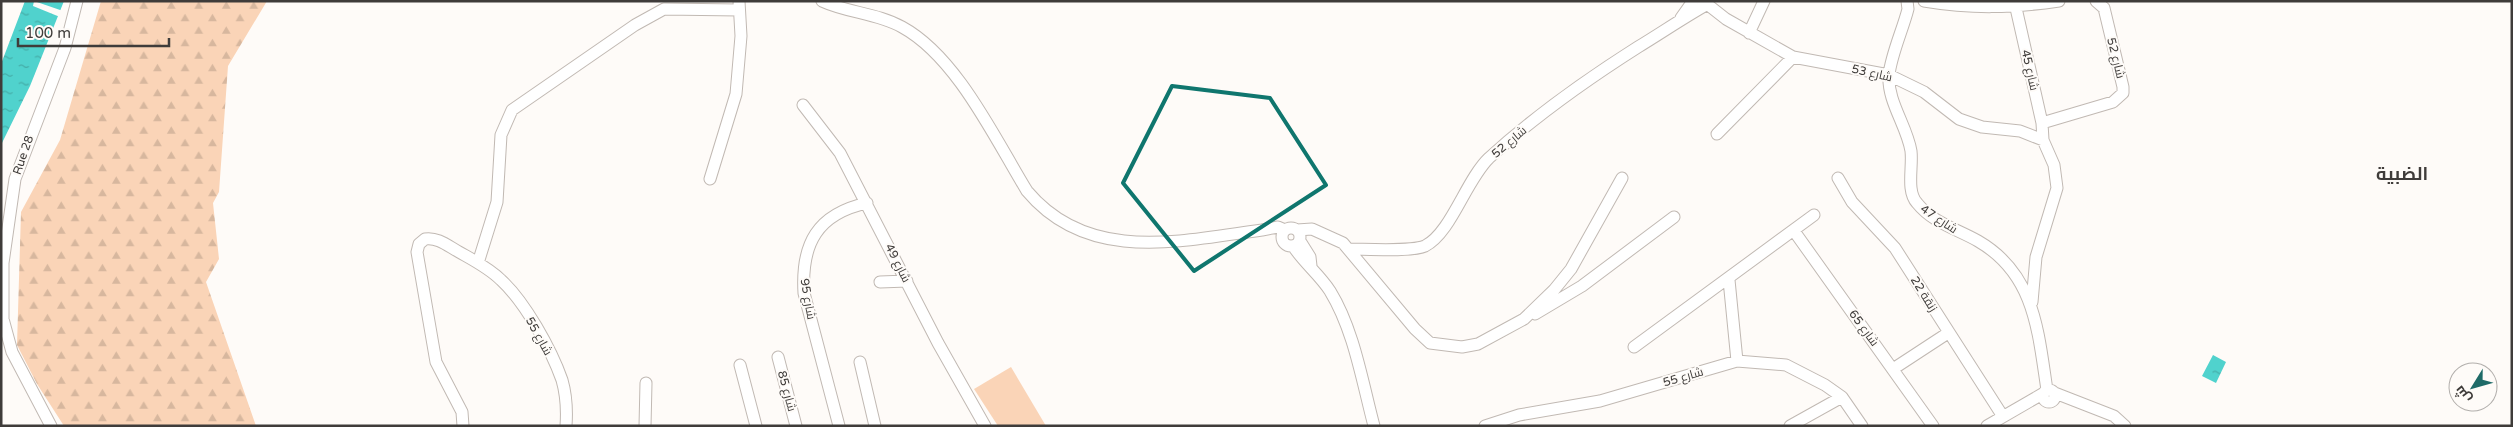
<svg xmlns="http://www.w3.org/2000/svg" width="2513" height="427" viewBox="0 0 2513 427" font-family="'Varela Round',Cairo,sans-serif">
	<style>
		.grass { fill: #fad4b7 }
		.forest { fill: url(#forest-firs) }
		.water { fill: url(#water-ripples) }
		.pier { fill: #fefbf8 }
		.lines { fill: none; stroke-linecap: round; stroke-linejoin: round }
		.minor-casing { stroke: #c1b9b3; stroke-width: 13 }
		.minor { stroke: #fff; stroke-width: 11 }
		.marked { fill: none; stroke: #0f766e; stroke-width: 4; stroke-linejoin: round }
		.labels { text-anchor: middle; stroke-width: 4; stroke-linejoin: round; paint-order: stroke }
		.street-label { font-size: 12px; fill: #3f3c3a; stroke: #fefbf8 }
		.district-label { font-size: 18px; font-weight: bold; fill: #3f3c3a; stroke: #fefbf8 }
	</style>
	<defs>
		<pattern id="forest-firs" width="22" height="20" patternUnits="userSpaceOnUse" patternTransform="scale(1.25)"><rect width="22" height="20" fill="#fad4b7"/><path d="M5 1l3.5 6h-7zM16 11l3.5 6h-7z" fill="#d7b79e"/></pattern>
		<pattern id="water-ripples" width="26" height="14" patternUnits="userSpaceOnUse" patternTransform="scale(1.25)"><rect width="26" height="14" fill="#50d2cd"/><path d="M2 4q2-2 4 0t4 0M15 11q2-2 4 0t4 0" fill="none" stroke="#44aca7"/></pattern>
	</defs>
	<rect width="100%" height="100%" fill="#fefbf8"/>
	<path class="grass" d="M1011,367L1046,426H998L974,389Z"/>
	<path class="forest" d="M101,1H267L228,66L219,192L213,203L219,259L206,282L256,426H64L37,384L17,345L21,212L60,140Z"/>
	<path class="water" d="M25,1H64L30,86L1,145V64Z
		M2213,355L2226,362L2216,383L2202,376Z"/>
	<path class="pier" d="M34,1L63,11L60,17L33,6Z"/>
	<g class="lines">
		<g class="minor-casing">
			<path id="minor" d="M822,1C848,13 877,13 902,27C957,57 995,139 1027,191C1088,264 1180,241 1262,230L1278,227L1285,230
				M1703,1L1726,19L1793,57L1889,75L1924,92L1959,119L1982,127L2020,131L2043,140
				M1907,1L1908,9C1903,29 1891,55 1889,75C1887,101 1907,126 1911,151C1913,167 1906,191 1917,203C1933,223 1957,229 1978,241C2035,274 2038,331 2047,390
				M1924,1C1972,9 2011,8 2059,1
				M2018,1L2016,8L2042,123L2043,140L2054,165L2057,188L2036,257L2032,302
				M1681,18L1693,1
				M1749,33L1764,1
				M803,105L840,153L938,343L985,426
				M2042,123L2113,102L2123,93V87L2104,8L2096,1
				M1717,134L1793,57
				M1838,178L1852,202L1895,248L2002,415
				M710,179L736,94L741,36L739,1
				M1282 237a9 9 0 1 1 18 0a9 9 0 1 1-18 0Z
				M1297,230L1312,229L1343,243L1415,329L1430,343L1462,347L1478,344L1524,319L1554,290L1571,269L1622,178
				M1794,231L1933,426
				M1300,241L1310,257L1311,266
				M1293,246C1304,263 1319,274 1330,291C1354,330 1362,381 1374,426
				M1349,249C1365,249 1412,252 1425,246C1451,233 1466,180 1489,158C1535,116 1586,80 1638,47C1661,33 1683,18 1706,5
				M478,263L497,202L501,135L512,110L635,25L664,9L739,10
				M1729,280L1737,361
				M880,282L907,281
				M1535,314L1582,286L1674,217
				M1634,347L1814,215
				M778,357L796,426
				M860,362L875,426
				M740,365L756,426
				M1893,369L1948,333
				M2043 396a6 6 0 1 1 12 0a6 6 0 1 1-12 0Z
				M2055,393L2114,416L2125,426
				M51,426L12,352L3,319V263L15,179L65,48L77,1
				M463,426L462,412L436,362L417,252L419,244L425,239C438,237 448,246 459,252C473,260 489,268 501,280C525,302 551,349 562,380C566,394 567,412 566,426
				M645,426L646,383
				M839,426L804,293C801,244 817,214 867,203
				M1485,426L1519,415L1600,401L1737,361L1786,365L1825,385L1842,397L1862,426
				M1790,426L1842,397
				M1987,426L2044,393"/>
		</g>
		<use href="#minor" class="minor"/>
	</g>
	<path class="marked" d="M1172,86L1270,98L1326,185L1194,271L1123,183Z"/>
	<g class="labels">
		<g class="street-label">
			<text transform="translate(2116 58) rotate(76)" y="4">شارع 52</text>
			<text transform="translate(2030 70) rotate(77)" y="4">شارع 45</text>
			<text transform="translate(1872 73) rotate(13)" y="4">شارع 53</text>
			<text transform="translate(1509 142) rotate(-40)" y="4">شارع 52</text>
			<text transform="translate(23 155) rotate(-71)" y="4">Rue 28</text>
			<text transform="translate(1939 219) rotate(34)" y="4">شارع 47</text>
			<text transform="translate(898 263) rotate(63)" y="4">شارع 49</text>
			<text transform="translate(1924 294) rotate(58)" y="4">زنقة 22</text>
			<text transform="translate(808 299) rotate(80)" y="4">شارع 95</text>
			<text transform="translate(1864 328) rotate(54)" y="4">شارع 65</text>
			<text transform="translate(539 336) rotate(61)" y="4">شارع 55</text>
			<text transform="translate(1683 377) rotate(-16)" y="4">شارع 55</text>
			<text transform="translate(787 391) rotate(75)" y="4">شارع 85</text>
		</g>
		<g class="district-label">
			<text x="2402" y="180">الضبية</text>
		</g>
	</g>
	<rect width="2513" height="427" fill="none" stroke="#3f3c3a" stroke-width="5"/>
	<g transform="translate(2473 387) rotate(233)"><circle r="24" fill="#fefbf8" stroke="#b2afac"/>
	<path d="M0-4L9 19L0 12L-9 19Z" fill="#1f6b68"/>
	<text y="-8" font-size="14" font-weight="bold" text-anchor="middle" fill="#3f3c3a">ش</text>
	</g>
	<path d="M18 38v8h151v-8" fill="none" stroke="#3f3c3a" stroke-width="2.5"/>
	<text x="25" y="38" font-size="15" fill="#3f3c3a" stroke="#fefbf8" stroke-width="4" paint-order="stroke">100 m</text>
</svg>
